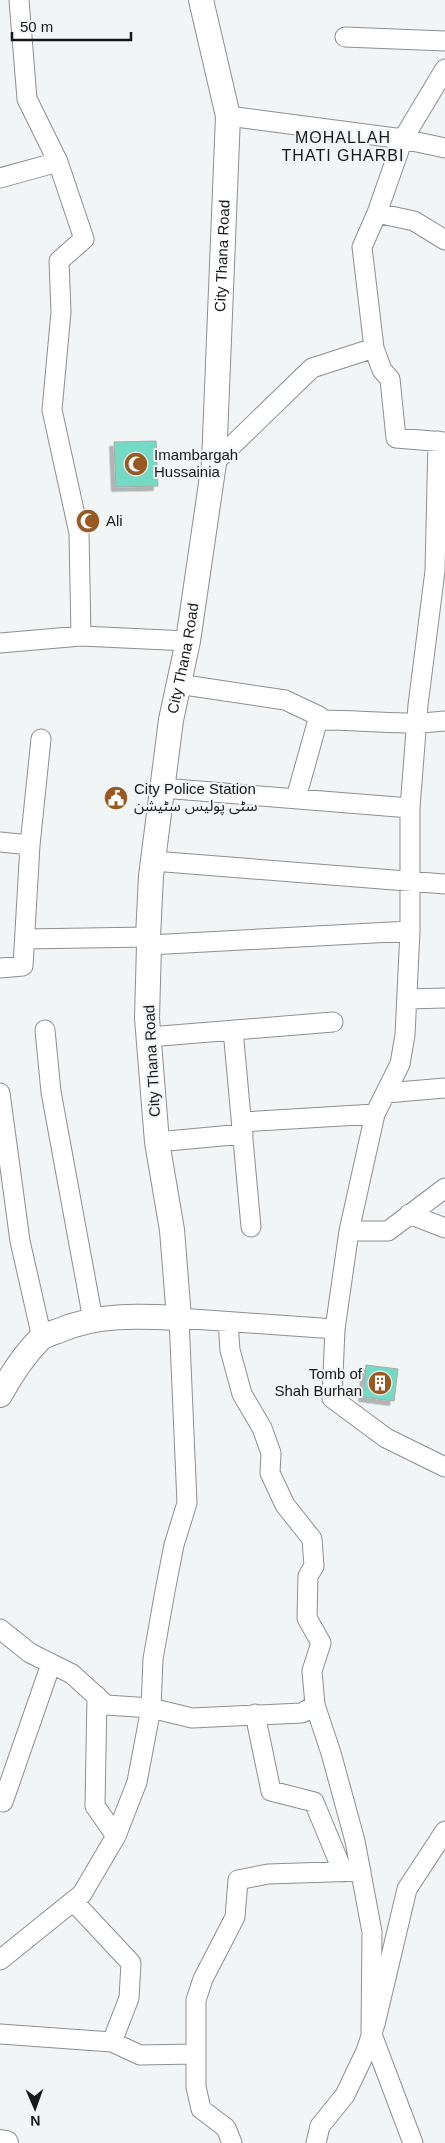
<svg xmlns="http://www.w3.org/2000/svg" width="445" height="2143" viewBox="0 0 445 2143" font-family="Helvetica,'Noto Sans Arabic',sans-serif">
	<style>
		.building { fill: #75dac4; stroke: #a7aaa9; filter: url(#shadow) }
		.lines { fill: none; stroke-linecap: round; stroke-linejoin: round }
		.minor-casing { stroke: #8c8f90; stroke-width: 21 }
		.tertiary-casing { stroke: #8c8f90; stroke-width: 26 }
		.minor { stroke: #fff; stroke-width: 19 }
		.tertiary { stroke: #fff; stroke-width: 24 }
		.labels { text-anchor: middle; stroke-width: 4; stroke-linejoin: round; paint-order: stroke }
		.street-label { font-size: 15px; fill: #171819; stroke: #f1f5f6 }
		.poi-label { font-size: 15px; fill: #171819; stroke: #f1f5f6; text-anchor: start }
		.neighbourhood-label { font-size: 16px; letter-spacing: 1px; fill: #171819; stroke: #f1f5f6 }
	</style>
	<defs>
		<filter id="shadow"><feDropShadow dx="-4.5" dy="4.5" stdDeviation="0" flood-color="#0004"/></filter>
	</defs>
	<rect width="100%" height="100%" fill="#f1f5f6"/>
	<path class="building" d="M156,441L158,486L116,487L114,442Z
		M366,1365L398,1369L394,1401L363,1397Z"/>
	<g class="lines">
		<g class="minor-casing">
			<path id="minor" d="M19,0L27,99L58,162L84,239L59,261L61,312L52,410L79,533L81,636
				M345,37L445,41
				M228,116L403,139L445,148
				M0,178L58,162
				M377,213L414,221L445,240
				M374,348L382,370L390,379L396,438L445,442
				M438,441L435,571L418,705L410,808V931L405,1035L400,1064L375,1114L349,1231L335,1329L332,1398L386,1438L445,1467
				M214,463L312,368L374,348L362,247L377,213L403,139L445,69
				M0,643L81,636L188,641
				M178,684L285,700L319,716L322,720C363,720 404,726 445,721
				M162,788L410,808
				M296,798L319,716
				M0,842L30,845
				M153,861L445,884
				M25,939L148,937
				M149,945L410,931
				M0,968L23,966L30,845L41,739
				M408,999L445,998
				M45,1030L51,1092L93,1320
				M233,1030L251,1227
				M149,1037L333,1022
				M0,1093L20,1241L42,1338
				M386,1093L445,1088
				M243,1122L375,1114
				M157,1142L243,1134
				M409,1214L445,1228
				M349,1231H388L445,1188
				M228,1322L230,1350L242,1394L262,1428L271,1453L270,1473L285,1505L312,1539L314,1566L308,1576L307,1618L321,1643L312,1671L315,1705
				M0,1629L30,1653L72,1674L106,1705L151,1708L192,1718L302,1713L315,1705L331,1753L355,1841L372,1932L371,2032L413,2143
				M97,1696L95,1806L116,1836
				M255,1714L271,1791L314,1802L343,1872
				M3,1802L51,1664
				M73,1901L131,1963L129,1998L112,2042
				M0,1960L82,1894L116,1836L137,1782L151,1708L153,1659L165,1591L174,1545L187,1503L179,1318L335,1329
				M0,2034L112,2042L140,2055L196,2054
				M232,2143L226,2128L201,2109L196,2087V2000L203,1979L235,1917L238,1880L268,1874L361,1871
				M316,2143L320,2126L345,2095L366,2051L375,2024L407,1889L445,1831"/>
		</g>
		<g class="tertiary-casing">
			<g id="tertiary">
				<path id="s1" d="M0,1395C11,1375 24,1355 40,1339C45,1335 52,1333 58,1331C96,1314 138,1316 179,1318L172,1230L157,1142L147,1018L149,945L148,937L151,876L171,720L188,641L214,463L228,116L201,0"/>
				<path d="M0,2142L6,2143"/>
			</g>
		</g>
		<use href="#minor" class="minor"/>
		<use href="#tertiary" class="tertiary"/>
	</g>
	<defs>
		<g id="mosque-disc" transform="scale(1.25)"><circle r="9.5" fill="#995922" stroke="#f1f5f6"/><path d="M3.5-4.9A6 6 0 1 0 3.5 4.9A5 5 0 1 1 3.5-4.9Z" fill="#fff"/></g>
		<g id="civic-disc" transform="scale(1.25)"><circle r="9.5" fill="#995922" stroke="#f1f5f6"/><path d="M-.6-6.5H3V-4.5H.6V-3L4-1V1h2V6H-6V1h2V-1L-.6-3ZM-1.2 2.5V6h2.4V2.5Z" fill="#fff"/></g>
		<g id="building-disc" transform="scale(1.25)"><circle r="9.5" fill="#995922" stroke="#f1f5f6"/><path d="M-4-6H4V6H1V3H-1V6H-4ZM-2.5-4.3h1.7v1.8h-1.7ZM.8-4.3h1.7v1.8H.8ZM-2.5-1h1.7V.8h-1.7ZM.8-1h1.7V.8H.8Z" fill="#fff"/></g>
	</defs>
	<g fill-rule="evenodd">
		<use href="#mosque-disc" x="136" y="464"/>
		<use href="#mosque-disc" x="88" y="521"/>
		<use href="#civic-disc" x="116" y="798"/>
		<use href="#building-disc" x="380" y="1383"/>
	</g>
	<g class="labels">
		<g class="street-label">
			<text dy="5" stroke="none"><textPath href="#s1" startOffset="1281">City Thana Road</textPath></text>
			<text dy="5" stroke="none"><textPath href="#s1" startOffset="876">City Thana Road</textPath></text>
			<text transform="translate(152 1061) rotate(-93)" y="5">City Thana Road</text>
		</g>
		<g class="poi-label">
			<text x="154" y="460">Imambargah<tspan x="154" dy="17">Hussainia</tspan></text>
			<text x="106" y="526">Ali</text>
			<text x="134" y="794">City Police Station<tspan x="134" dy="17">سٹی پولیس سٹیشن</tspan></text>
			<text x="362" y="1379" text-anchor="end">Tomb of<tspan x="362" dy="17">Shah Burhan</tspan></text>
		</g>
		<g class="neighbourhood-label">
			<text x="343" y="143">MOHALLAH<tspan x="343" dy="18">THATI GHARBI</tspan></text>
		</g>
	</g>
	<g transform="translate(35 2108) rotate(178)" stroke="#f1f5f6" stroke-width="4" paint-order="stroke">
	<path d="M0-4L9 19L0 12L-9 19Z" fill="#171819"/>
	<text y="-8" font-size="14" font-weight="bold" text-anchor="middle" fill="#171819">N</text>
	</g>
	<path d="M12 32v8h119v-8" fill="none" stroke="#171819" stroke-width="2.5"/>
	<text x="20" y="32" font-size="15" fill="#171819" stroke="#f1f5f6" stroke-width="4" paint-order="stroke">50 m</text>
</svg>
